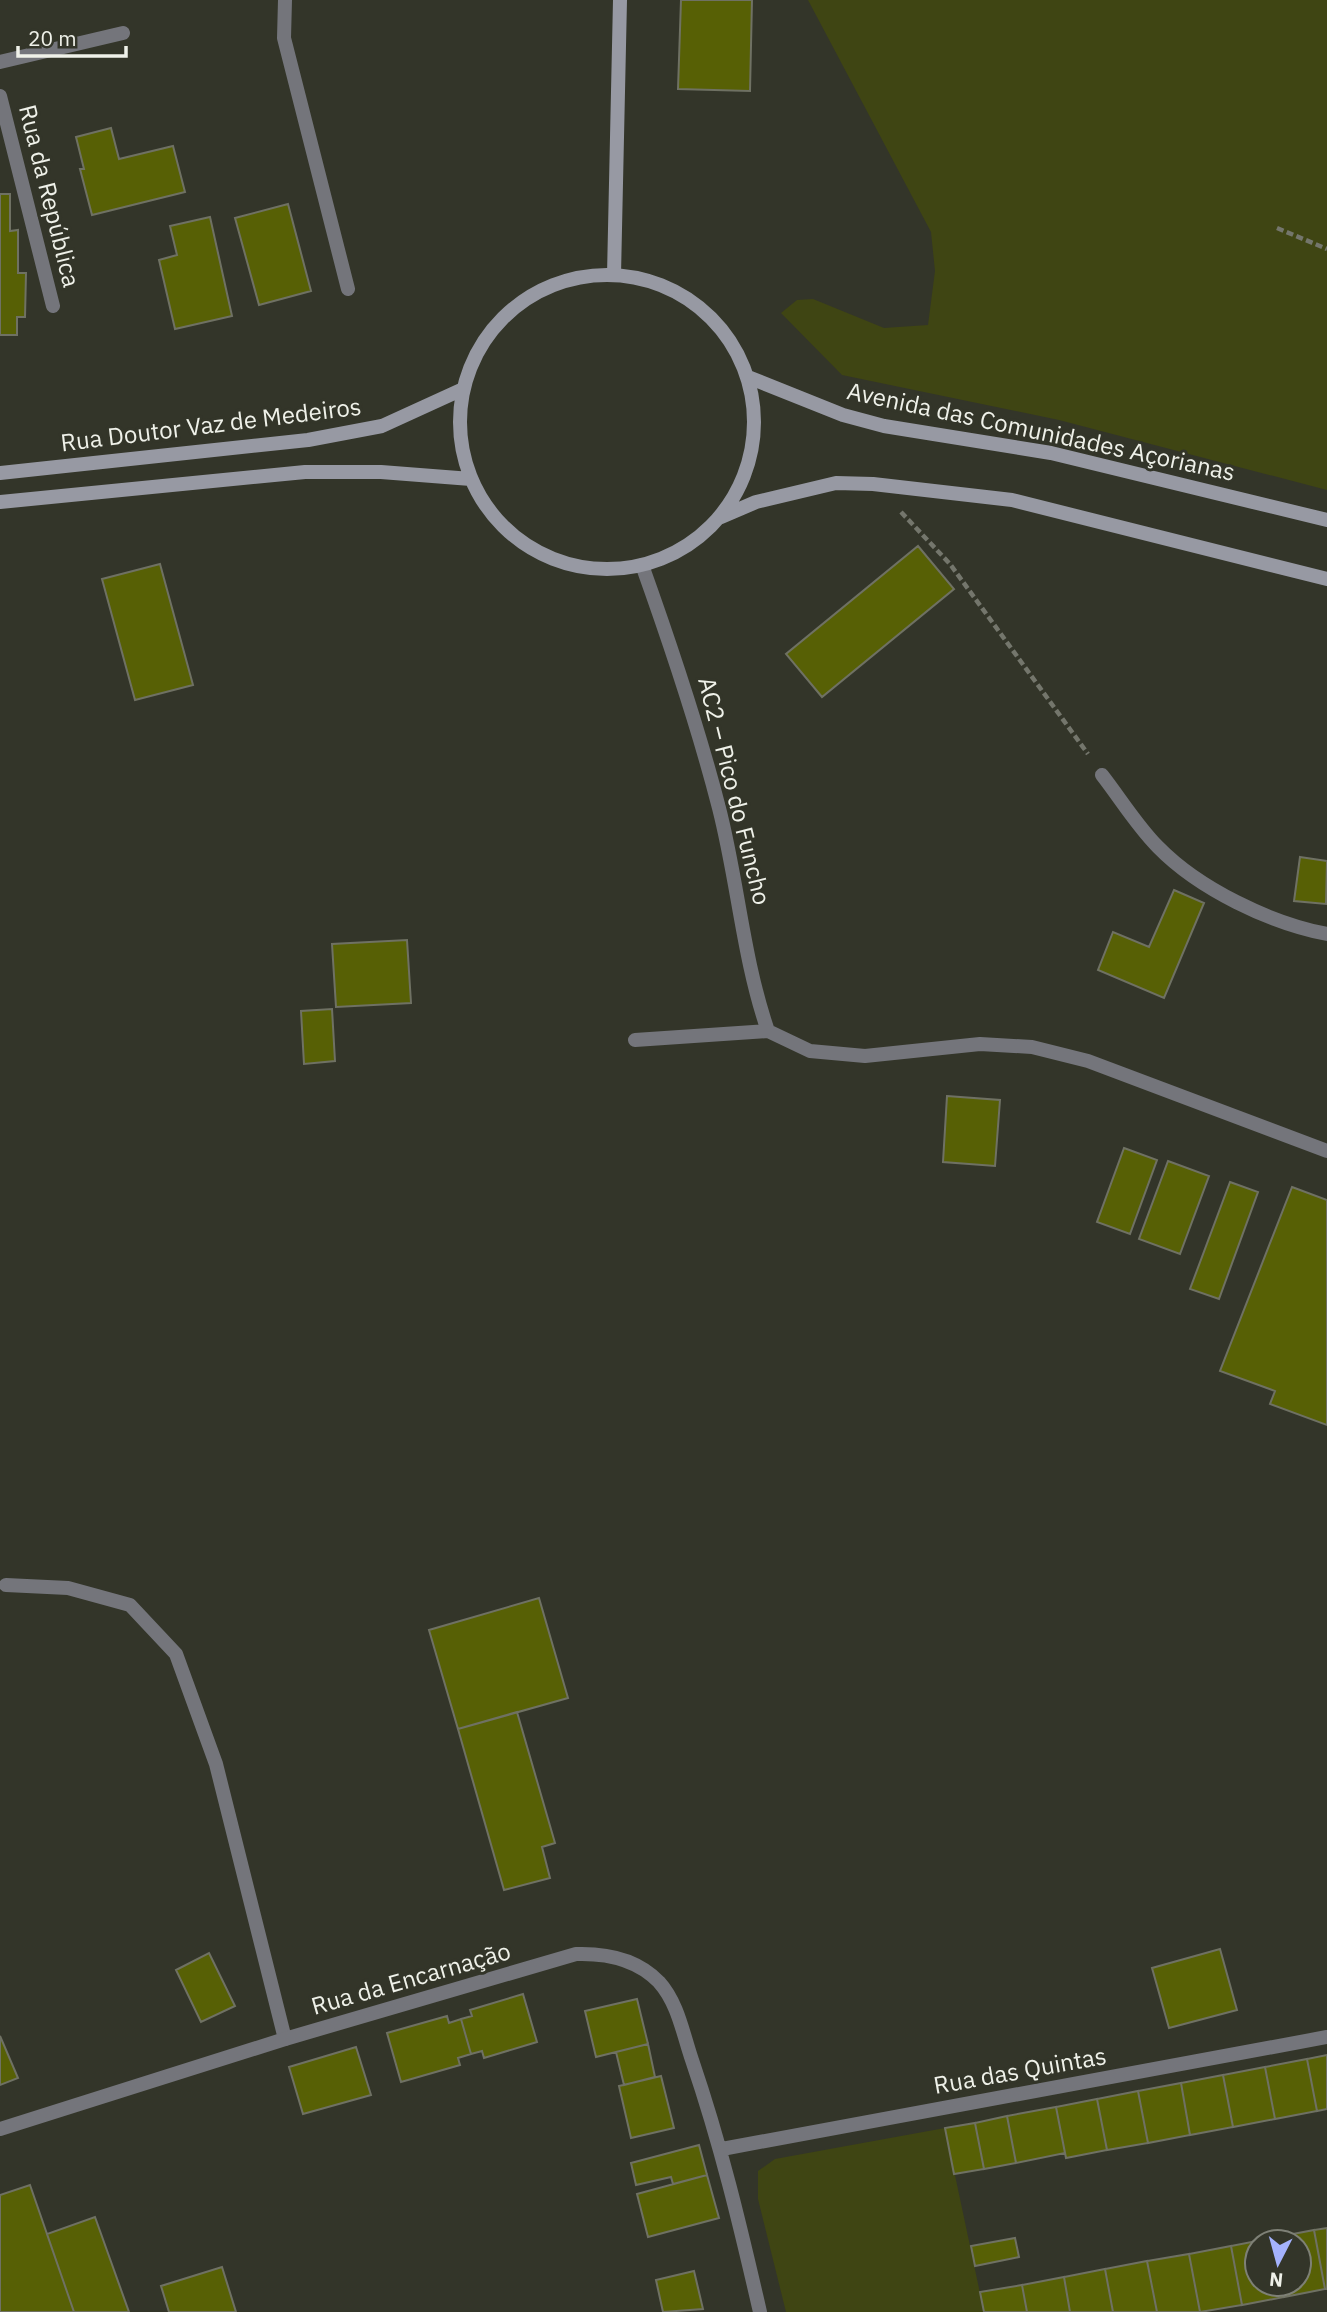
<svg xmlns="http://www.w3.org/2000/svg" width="1327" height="2312" viewBox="0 0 1327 2312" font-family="'IBM Plex Sans',sans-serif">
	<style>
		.green { fill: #3f4513 }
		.building { fill: #576005; stroke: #6f7163; stroke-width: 2 }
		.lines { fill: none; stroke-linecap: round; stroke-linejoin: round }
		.path { stroke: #74766c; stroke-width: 4.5; stroke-dasharray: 7 3.5; stroke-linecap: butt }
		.lane { stroke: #74757b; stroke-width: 14 }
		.street { stroke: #74757b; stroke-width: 14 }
		.secondary { stroke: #9799a3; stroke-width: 14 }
		.labels { text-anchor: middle; stroke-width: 6; stroke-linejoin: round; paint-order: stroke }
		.street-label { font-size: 24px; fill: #eff1e9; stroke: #333529 }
	</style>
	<rect width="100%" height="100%" fill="#333529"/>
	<path class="green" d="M808,0H1327V490L1059,420L842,375L781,313L797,300L813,299L884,328L928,325L935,271L931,232Z
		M945,2128L984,2312H786L758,2199V2171L775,2159Z"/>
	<path class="building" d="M681,0H752L750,91L678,89Z
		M111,128L119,159L173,146L185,192L92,215L80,169H84L76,137Z
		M0,194H10V231L18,230V273H26L25,317H17V335H0Z
		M288,204L311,291L259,305L235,218Z
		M210,217L232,316L175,329L159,260L177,255L170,226Z
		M918,546L954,589L822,697L786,654Z
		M160,564L193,685L135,700L102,579Z
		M1300,857L1327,861L1326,904L1294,901Z
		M1174,890L1204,903L1164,998L1098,970L1113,932L1149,947Z
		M407,940L411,1003L336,1007L332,944Z
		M332,1009L335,1061L304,1064L301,1011Z
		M947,1096L1000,1100L995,1166L943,1162Z
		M1124,1148L1157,1160L1130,1234L1097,1222Z
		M1168,1161L1209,1176L1180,1254L1139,1239Z
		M1230,1182L1258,1192L1219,1299L1190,1289Z
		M1292,1187L1327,1200V1425L1270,1404L1275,1391L1220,1371Z
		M539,1598L568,1698L458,1729L429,1630Z
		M517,1712L555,1843L542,1847L550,1878L504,1890L458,1729Z
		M1220,1949L1237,2010L1169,2028L1152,1968Z
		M209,1953L235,2006L201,2022L176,1970Z
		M523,1994L537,2042L484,2058L482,2051L471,2054L461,2019L472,2016L470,2010Z
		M637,1999L648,2044L596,2057L585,2011Z
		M447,2016L449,2023L461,2019L471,2054L458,2058L460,2065L401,2082L387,2033Z
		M0,2036L18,2078L0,2085Z
		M648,2044L655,2077L624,2085L616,2052Z
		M356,2047L371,2095L303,2114L289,2067Z
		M1327,2055V2109L1317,2111L1307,2059Z
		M1307,2059L1317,2111L1275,2119L1265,2067Z
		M1265,2067L1275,2119L1233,2127L1223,2075Z
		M1223,2075L1233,2127L1190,2135L1181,2083Z
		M661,2076L674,2128L631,2138L619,2086Z
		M1181,2083L1190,2135L1148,2143L1138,2091Z
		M1138,2091L1148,2143L1107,2150L1097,2099Z
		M1097,2099L1107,2150L1066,2158L1056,2107Z
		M1056,2107L1065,2153L1016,2163L1007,2116Z
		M1007,2116L1016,2163L984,2169L975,2123Z
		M975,2123L984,2169L954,2174L945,2128Z
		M699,2145L707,2175L673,2184L671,2177L636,2185L631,2163Z
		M707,2175L719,2218L648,2237L637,2194Z
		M30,2185L47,2234L74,2312H0V2195Z
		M95,2217L129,2312H74L47,2234Z
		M1327,2228V2289H1325L1314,2230Z
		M1314,2230L1325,2289L1284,2297L1281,2284H1299V2242H1273L1272,2238Z
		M1015,2238L1019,2257L975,2266L971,2246Z
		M1272,2238L1273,2242H1257V2284H1281L1284,2297L1242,2305L1231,2246Z
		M1231,2246L1242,2305L1200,2312L1189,2254Z
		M1189,2254L1200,2312H1157L1147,2261Z
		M1147,2261L1157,2312H1113L1105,2269Z
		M222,2267L236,2312H169L161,2286Z
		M1105,2269L1113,2312H1070L1064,2277Z
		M694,2271L703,2309L663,2312L656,2280Z
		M1064,2277L1070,2312H1027L1022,2285Z
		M1022,2285L1027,2312H984L980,2292Z"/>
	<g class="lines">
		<path class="path" d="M1277,228L1327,249
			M901,512L950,564L1088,754"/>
		<path class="lane" d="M6,1585L68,1588L130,1605L176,1654L216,1764L285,2039"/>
		<path class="street" d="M285,0L284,38L348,289
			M0,62L123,33
			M0,96L53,306
			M642,565C671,646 698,726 719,808C738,882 743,959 768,1031
			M1102,775C1120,798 1137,826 1158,847C1199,889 1270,923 1327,934
			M635,1040L768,1031L810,1051L865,1056L980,1044L1032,1047L1088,1061L1327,1151
			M0,2129L285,2039L576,1954C607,1953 637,1959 659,1982C678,2003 683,2034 692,2060C721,2145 740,2225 760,2312
			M722,2149L1327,2037"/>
		<path class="secondary" d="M614,275L620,0
			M460 422a147 147 0 1 1 294 0a147 147 0 1 1-294 0Z
			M748,377L843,415L884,426L1051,453L1327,520
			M0,473L308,440L382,426L463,389
			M0,502L305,472H381L471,479
			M721,517L756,502L836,483L873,484L1012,500L1327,579"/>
	</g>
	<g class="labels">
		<g class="street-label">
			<text transform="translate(49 196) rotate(76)" y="8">Rua da República</text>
			<text transform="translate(211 425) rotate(-7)" y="8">Rua Doutor Vaz de Medeiros</text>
			<text transform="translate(1041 432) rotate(12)" y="8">Avenida das Comunidades Açorianas</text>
			<text transform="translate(734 791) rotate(76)" y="8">AC2 – Pico do Funcho</text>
			<text transform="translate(411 1979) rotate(-16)" y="8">Rua da Encarnação</text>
			<text transform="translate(1020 2071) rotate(-10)" y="8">Rua das Quintas</text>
		</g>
	</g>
	<g transform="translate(1278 2263) rotate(186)"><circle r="33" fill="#333529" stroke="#7e8076" stroke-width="2"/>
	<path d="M0-5L12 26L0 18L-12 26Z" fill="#a4b2fc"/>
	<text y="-10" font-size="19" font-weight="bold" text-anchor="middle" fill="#eff1e9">N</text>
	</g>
	<path d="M18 46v10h108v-10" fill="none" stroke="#eff1e9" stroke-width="3.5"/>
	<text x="28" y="46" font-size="21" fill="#eff1e9" stroke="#333529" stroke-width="5" paint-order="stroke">20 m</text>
</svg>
